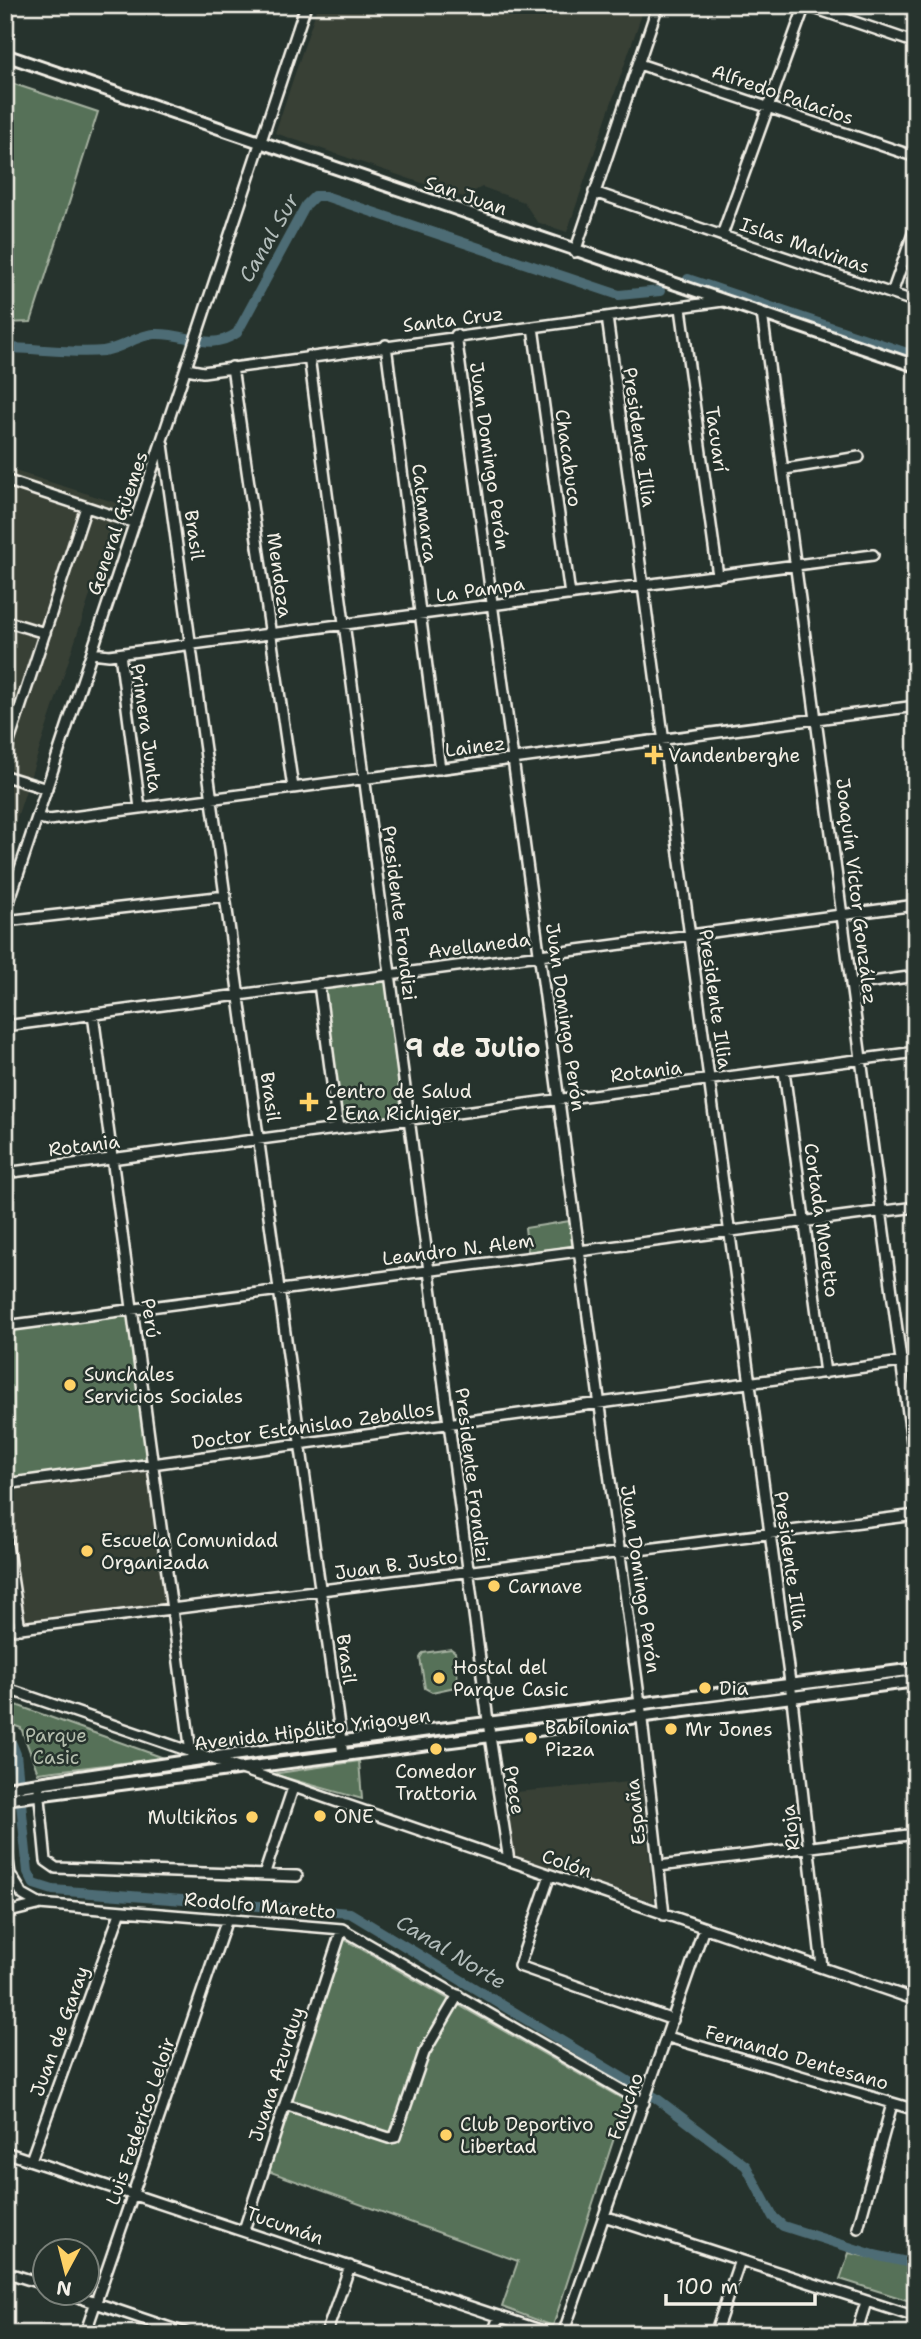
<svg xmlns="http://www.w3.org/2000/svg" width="921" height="2339" viewBox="0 0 921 2339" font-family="'Shantell Sans',sans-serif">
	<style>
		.built { fill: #384036 }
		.green { fill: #567158; stroke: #a5b1a0; stroke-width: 2 }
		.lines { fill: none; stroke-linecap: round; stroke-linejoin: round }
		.canal { stroke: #4e6c74; stroke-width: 10 }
		.minor-casing { stroke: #f4f1e8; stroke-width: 14 }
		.tertiary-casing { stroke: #f4f1e8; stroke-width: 16 }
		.minor { stroke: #26332d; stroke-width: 9 }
		.tertiary { stroke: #26332d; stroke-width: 10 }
		.poi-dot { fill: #ffd166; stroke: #26332d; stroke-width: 2.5 }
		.labels { text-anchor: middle; stroke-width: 5; stroke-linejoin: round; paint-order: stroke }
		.street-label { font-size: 19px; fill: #f4f1e8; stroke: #26332d }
		.poi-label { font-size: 19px; fill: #f4f1e8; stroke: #26332d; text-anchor: start }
		.park-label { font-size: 19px; fill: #b5beae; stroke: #26332d }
		.water-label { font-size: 21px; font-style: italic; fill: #b2bcba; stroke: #26332d }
		.district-label { font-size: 26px; font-weight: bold; fill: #f4f1e8; stroke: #26332d }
	</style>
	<rect width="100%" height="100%" fill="#26332d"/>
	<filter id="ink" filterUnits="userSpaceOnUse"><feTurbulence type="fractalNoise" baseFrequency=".0143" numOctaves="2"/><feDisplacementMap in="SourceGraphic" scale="14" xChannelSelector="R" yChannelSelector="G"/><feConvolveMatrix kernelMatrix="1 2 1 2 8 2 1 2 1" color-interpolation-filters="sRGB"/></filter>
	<g filter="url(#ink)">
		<path class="built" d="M318,5H645L567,232L537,222L524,202L482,187L463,197L275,133Z
			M5,468L120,504L5,854Z
			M150,1471L168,1604L23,1624L5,1491Z
			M641,1781L654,1902L515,1857L504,1793Z"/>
		<path class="green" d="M5,81L98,112L31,322L5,323Z
			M390,974L409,1120L338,1129L319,984Z
			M570,1221L574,1246L528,1252L525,1228Z
			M132,1309L153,1464L5,1484V1326Z
			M451,1649L455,1652L458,1682L455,1687L432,1692L425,1688L420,1658L423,1653Z
			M5,1701L164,1758L38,1773L21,1728L5,1722Z
			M359,1761L362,1799L272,1774Z
			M342,1938L626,2101L553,2326L502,2307L518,2261L265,2170Z
			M849,2253L916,2267V2303L840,2279Z"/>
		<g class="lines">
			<path class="canal" d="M688,279L916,356
				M5,348C37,348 71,354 103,351C121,349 137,335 154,334C188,332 208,353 237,333L306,205L315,196H325L619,295L660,291
				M5,1741L12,1744L16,1754L28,1872L34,1884L53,1890L350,1913L656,2098L746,2166L773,2217L783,2226L874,2255L916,2264"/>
			<g class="minor-casing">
				<path id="minor" d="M805,5L916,43
					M639,64L916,157
					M594,192L916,302
					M722,235L805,5
					M575,252L658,5
					M892,293L916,225
					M681,308L718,576
					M762,313L916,1473
					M607,317L791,1690L822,1967
					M533,327L570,595
					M456,335L641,1711L664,1915
					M386,345L440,769
					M309,356L490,1736L509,1861
					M232,367L293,788
					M187,369L203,372L723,301
					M163,444L343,1755
					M785,469L859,457
					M5,480L135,523
					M5,621L45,633
					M92,653L109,655L873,555
					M120,654L140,808
					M5,754L86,507
					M5,776L47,789
					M38,818L49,820L916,706
					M5,914L306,5
					M5,921L226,896
					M319,984L338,1129
					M851,985L916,976
					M93,1014L191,1753
					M5,1026L916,905
					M784,1071L825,1373
					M5,1173L916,1052
					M5,1326L916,1207
					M5,1484L916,1360
					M5,1531L20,1629
					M5,1630L916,1515
					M5,1688L916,2000
					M39,1788L46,1861L56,1868L297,1876
					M5,1842L10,1874L5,1898
					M659,1866L916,1834
					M10,1874L23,1895L39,1904L342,1929L644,2103
					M264,1875L293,1788
					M550,1875L519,1966L673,2020
					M5,1913L38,1905
					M668,2037L916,2110
					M285,2104L389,2138L395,2137L424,2053L458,1995
					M5,2152L552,2334
					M31,2160L120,1913
					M604,2216L916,2317
					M858,2228L892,2104
					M244,2230L342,1929
					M5,2272L46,2285
					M69,2294L188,2334
					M85,2334L227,1919
					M326,2334L350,2266
					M493,2334L499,2316
					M563,2334L704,1928
					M715,2334L740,2260
					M856,2334L866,2302"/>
			</g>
			<g class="tertiary-casing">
				<path id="tertiary" d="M5,55L916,366
					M5,1788L208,1758L916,1669
					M5,1799L916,1681"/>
			</g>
			<use href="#minor" class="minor"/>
			<use href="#tertiary" class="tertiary"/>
		</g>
	</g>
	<g class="poi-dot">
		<path d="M650.5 744.5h7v7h7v7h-7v7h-7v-7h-7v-7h7z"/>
		<path d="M305.5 1091.5h7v7h7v7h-7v7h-7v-7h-7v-7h7z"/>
		<circle cx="70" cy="1385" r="7"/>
		<circle cx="87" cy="1551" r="7"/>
		<circle cx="494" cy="1586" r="7"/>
		<circle cx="439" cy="1678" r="7"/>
		<circle cx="705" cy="1688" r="7"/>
		<circle cx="671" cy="1729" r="7"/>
		<circle cx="531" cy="1738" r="7"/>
		<circle cx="436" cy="1749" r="7"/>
		<circle cx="320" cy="1816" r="7"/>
		<circle cx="252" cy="1817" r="7"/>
		<circle cx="446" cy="2135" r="7"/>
	</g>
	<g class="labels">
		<g class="street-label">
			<text transform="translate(783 94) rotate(19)" y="7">Alfredo Palacios</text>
			<text transform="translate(466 195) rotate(19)" y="7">San Juan</text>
			<text transform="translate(805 245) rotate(19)" y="7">Islas Malvinas</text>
			<text transform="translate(453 319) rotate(-7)" y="7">Santa Cruz</text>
			<text transform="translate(640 437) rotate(82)" y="7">Presidente Illia</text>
			<text transform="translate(717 439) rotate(82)" y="7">Tacuarí</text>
			<text transform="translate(490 456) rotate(82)" y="7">Juan Domingo Perón</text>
			<text transform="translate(569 458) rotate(82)" y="7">Chacabuco</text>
			<text transform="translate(425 513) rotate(83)" y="7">Catamarca</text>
			<text transform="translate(117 523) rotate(-71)" y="7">General Güemes</text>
			<text transform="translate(195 535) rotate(82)" y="7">Brasil</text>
			<text transform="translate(280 575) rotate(82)" y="7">Mendoza</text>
			<text transform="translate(480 589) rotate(-8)" y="7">La Pampa</text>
			<text transform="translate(147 728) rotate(82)" y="7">Primera Junta</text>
			<text transform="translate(475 746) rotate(-7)" y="7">Lainez</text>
			<text transform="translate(857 891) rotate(83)" y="7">Joaquín Víctor González</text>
			<text transform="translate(400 913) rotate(83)" y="7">Presidente Frondizi</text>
			<text transform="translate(479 945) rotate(-7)" y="7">Avellaneda</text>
			<text transform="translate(716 999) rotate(82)" y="7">Presidente Illia</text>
			<text transform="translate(566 1017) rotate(82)" y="7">Juan Domingo Perón</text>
			<text transform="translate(646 1071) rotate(-7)" y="7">Rotania</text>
			<text transform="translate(271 1097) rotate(82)" y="7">Brasil</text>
			<text transform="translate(84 1145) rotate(-7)" y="7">Rotania</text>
			<text transform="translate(822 1220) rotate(82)" y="7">Cortada Moretto</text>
			<text transform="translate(458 1249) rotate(-7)" y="7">Leandro N. Alem</text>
			<text transform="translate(151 1318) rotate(82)" y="7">Perú</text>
			<text transform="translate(313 1425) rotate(-8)" y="7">Doctor Estanislao Zeballos</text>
			<text transform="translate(473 1475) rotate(83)" y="7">Presidente Frondizi</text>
			<text transform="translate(791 1561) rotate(82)" y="7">Presidente Illia</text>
			<text transform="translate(396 1564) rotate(-8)" y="7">Juan B. Justo</text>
			<text transform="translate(641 1579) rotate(82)" y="7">Juan Domingo Perón</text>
			<text transform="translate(347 1659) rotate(82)" y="7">Brasil</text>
			<text transform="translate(312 1729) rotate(-7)" y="7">Avenida Hipólito Yrigoyen</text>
			<text transform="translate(515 1790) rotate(81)" y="7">Prece</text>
			<text transform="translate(635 1812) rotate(-96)" y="7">España</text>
			<text transform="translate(790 1828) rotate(-97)" y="7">Rioja</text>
			<text transform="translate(567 1863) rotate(19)" y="7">Colón</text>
			<text transform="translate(260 1905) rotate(5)" y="7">Rodolfo Maretto</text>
			<text transform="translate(59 2031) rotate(-70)" y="7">Juan de Garay</text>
			<text transform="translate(797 2057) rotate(16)" y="7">Fernando Dentesano</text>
			<text transform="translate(276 2074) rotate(-72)" y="7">Juana Azurduy</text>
			<text transform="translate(625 2106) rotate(-70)" y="7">Falucho</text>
			<text transform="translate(140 2121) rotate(-71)" y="7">Luis Federico Leloir</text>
			<text transform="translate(285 2225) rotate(19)" y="7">Tucumán</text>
		</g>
		<g class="poi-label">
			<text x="668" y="762">Vandenberghe</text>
			<text x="325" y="1098">Centro de Salud<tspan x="325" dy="22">2 Ena Richiger</tspan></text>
			<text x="84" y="1381">Sunchales<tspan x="84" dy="22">Servicios Sociales</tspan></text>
			<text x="101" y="1547">Escuela Comunidad<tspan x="101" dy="22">Organizada</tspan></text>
			<text x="508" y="1593">Carnave</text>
			<text x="453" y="1674">Hostal del<tspan x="453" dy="22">Parque Casic</tspan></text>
			<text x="719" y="1695">Dia</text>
			<text x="545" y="1734">Babilonia<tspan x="545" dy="22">Pizza</tspan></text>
			<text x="685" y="1736">Mr Jones</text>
			<text x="436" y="1778" text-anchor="middle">Comedor<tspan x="436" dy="22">Trattoria</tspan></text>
			<text x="334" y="1823">ONE</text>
			<text x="238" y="1824" text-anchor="end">Multikños</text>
			<text x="460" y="2131">Club Deportivo<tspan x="460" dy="22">Libertad</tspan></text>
		</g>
		<g class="park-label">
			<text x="56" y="1742">Parque<tspan x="56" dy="22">Casic</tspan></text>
		</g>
		<g class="water-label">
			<text transform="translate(269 238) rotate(-60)" y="7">Canal Sur</text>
			<text transform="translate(451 1952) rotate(31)" y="7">Canal Norte</text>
		</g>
		<g class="district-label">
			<text x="473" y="1057">9 de Julio</text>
		</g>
	</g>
	<rect width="921" height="2339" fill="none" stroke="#26332d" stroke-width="28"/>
	<rect x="14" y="14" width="893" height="2311" fill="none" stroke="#f4f1e8" stroke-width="2.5" filter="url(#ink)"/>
	<g transform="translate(66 2272) rotate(187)"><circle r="33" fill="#26332d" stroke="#787f78" stroke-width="2"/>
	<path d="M0-5L12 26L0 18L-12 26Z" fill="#ffd166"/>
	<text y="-10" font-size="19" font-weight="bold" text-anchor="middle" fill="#f4f1e8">N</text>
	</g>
	<path d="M666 2294v10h149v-10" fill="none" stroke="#f4f1e8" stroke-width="3.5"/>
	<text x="676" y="2294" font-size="21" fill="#f4f1e8" stroke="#26332d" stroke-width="5" paint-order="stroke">100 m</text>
</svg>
